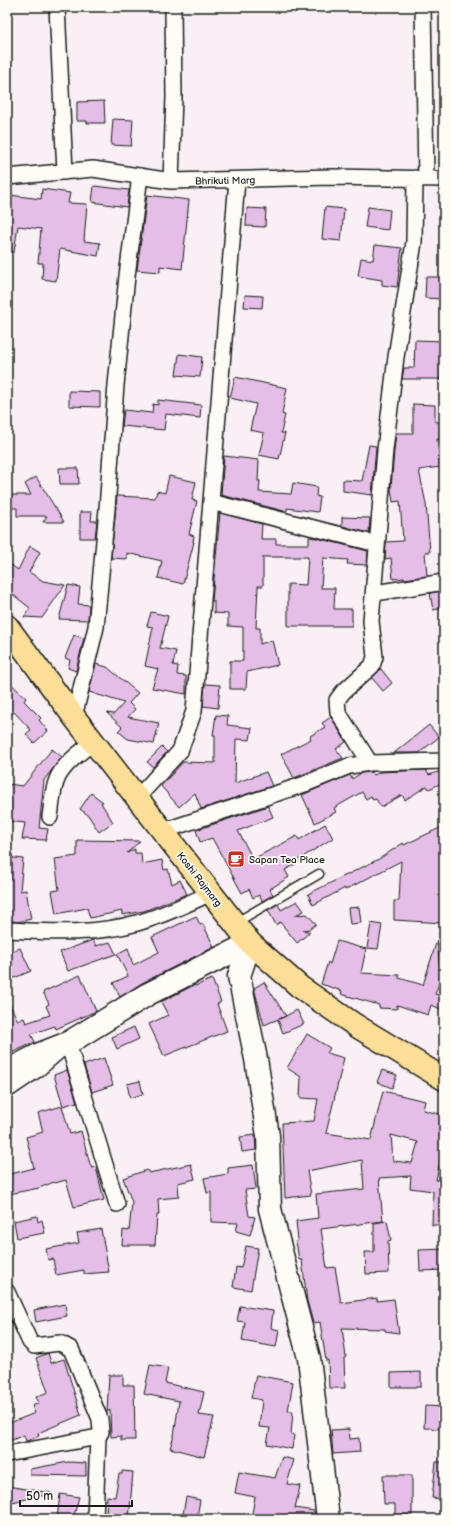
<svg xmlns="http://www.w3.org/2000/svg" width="451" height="1526" viewBox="0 0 451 1526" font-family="'Balsamiq Sans',sans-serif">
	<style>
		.building { fill: #e4bee7; stroke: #1c1c1c; fill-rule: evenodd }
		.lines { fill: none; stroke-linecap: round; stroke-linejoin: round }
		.lane-casing { stroke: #1c1c1c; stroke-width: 11 }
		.street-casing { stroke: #1c1c1c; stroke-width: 18 }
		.secondary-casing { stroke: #1c1c1c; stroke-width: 25 }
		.primary-casing { stroke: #1c1c1c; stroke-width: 25 }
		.lane { stroke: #fdfcf7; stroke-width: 8 }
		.street { stroke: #fdfcf7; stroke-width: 15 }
		.secondary { stroke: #fdfcf7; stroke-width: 22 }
		.primary { stroke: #fcde96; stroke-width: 22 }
		.labels { text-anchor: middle; stroke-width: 3.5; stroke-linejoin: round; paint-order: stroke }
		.street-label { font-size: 10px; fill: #1c1c1c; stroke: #fdfcf7 }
		.poi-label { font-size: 10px; fill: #1c1c1c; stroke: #fdfcf7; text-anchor: start }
	</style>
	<rect width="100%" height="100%" fill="#f8f0f4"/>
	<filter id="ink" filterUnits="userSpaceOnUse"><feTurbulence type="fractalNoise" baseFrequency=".025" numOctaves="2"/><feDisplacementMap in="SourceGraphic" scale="8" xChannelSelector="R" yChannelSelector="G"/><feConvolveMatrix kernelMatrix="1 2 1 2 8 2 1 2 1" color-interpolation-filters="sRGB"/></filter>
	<g filter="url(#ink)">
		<path class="building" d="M104,101L105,123H87V121H77V102Z
			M113,119L133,120L131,146L111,145Z
			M94,186L129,190L127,207L92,202Z
			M42,189L70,193L68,203L87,204L84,241L100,243L98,256L60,249L56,281L42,279L43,263H38L41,229L18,226L14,252L7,251V198H10V195L41,199Z
			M147,195L189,200L182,269L160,266V272L137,270Z
			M325,207L344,209L341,241L322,239Z
			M368,207L390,210L388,230L365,227Z
			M247,208L266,209L265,227L246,226Z
			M375,245L402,248L397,287L382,285V280L358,276L361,258L373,260Z
			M426,277H444V299L425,298Z
			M245,295L263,296L262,308L244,307Z
			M415,340L444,341V379H402L404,368H414Z
			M179,354L202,357L200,377L176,375Z
			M235,377L287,388L282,414L285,415L281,433H285L279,459L259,455L264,433L250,430L256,404L230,398Z
			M69,391L100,392V407L69,406Z
			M158,400L201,405L200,418L166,414L164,430L122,426L124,410L152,413L153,404L158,405Z
			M413,404L435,405V422H444V439H437L440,467L419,470L426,504L430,552H425L427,576L404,579V578L393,579L391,558L385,559L386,542L403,541L400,501L393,502L391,488L394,451L396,433H413Z
			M369,445L376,446L372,495L343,491V480L362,481Z
			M224,456L259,460L258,481H260L259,492L291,494L293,483L317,487L316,496L320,497L318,512L287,508V511H284L221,495Z
			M59,468H78L79,484H60Z
			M169,476L196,482L192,500L197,501L189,534L194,536L193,542H194L183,584L158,578L162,561L127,553V559L111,558L117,496L155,498L157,491L165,493Z
			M36,477L58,512L64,522H43L47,516H17V508H8V495H31L25,484Z
			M80,512H92L91,521H97L95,538H80Z
			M220,513L262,524L261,539H276V544H309V537L317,538L368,551L367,565L347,564L348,560L323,558L321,588H335L334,609H352V626H288V584L306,585L308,557H263V586H258L256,628H260V644L272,640L278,665L247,672L246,689H230V661H243V627L228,626V614L214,613V601H212Z
			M342,517L370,518L369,533L342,526Z
			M30,546L40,552L29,572L43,581L65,585L42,618L24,617L30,608L7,590V562L18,570Z
			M68,585L80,587L78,604L89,605L88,620L59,619Z
			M442,591L444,608L433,610L430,593Z
			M151,612L168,616L160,648L176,651L173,665L178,666L177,675L186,676V694L152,688L158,669L145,666L153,627L147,626Z
			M74,635L84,638L76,671L68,668L70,660L65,658Z
			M96,664L107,667L138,693L129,703L135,709L128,717L159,723L154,744L128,739L118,731L122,727L107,713L114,714L124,703L89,692Z
			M381,669L392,683L383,691L372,678Z
			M7,680L26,698L24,701L41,718L39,720L48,731L34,743L26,734L31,730L14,712L7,720Z
			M205,684L220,685L218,708L203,706Z
			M216,715L228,716L227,725L252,728L250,740L236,739L235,783L266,772L272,786L201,809L195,793L179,807L161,786L183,762L215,763V735H213Z
			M331,717L346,742L336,749L343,758L294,778L281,754L311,739L310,736L325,727L322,723Z
			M429,725L439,737L419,753H394Z
			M162,747L167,752L153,767L147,762Z
			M52,749L62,757L44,780L39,828L48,829L46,840L22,839L25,823L7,821V784L23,786Z
			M426,770L429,775L444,770V782L429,789L427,786L405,800L402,795L381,807L376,799L373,800L371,796L366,799L362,792L334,808L336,812L315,823L302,795L350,775L352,779L361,773L371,772L374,775L380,772Z
			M91,793L103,802L101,803L113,822L99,832L88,815L80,809Z
			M268,806L273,817L238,831L253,859L297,836L299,840L325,824L333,838L298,860L299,862L285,870L289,877L270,889L273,895L262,901L259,895L253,898L249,889L242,893L212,838L200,842L196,830Z
			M444,826V923L394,920V901H399L401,861L345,890V888L313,905L308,894L379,859L403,843L404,845Z
			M77,840L140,841L127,853L135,849V853H141L142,864L162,860L164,870L168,869L172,884L180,880L187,894L144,911L122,915V911L90,918L87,908L56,914L52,891L59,890L55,859L77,856Z
			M7,857L23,859L20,891L26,890L31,919L18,922L7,920Z
			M297,901L304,911L295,915L307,914L316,924L310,929L303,930L310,932L297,943L280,922L276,925L268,910L278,904L281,910Z
			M359,907L361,923L350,924L348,908Z
			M196,916L200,925L203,924L214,947L142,983L120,997L113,983L128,976L117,954L128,948L133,965L159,952L152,937Z
			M371,923L382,925L378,949L367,948Z
			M93,940L96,946L110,942L116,954L68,971L60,952Z
			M437,940L441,978L435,994L444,997V999L441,1009L431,1005L428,1015L397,1005V1009L379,1008V1005L341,994L342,991L321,984L328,962L330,964L337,941L366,949L361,973L399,975V978L423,985Z
			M20,948L31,971L12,979L7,968V954Z
			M80,975L96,1011L56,1029L55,1026L31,1034L35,1042L7,1055V999L18,1021L24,1018L26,1023L50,1015L46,1006L49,1004L43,992Z
			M212,979L221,1002L217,1004L227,1031L164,1056L149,1024L168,1015L161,1002L194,985L195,986Z
			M264,982L286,1016L264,1025L254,988Z
			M297,1010L304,1024L283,1033L278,1020Z
			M134,1027L139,1039L117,1049L112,1037Z
			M307,1034L330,1048L327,1053L344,1058L326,1133L371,1140L383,1091L425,1101L423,1110L444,1115V1144L436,1180H444V1225H432L433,1191L410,1188L411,1176L379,1178L383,1221L321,1229L327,1268L335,1267L341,1303L377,1298V1301L394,1299L399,1333L385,1331V1329L342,1328L346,1357L344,1358L345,1388H329L328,1360L326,1361L320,1322L313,1323L307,1301L302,1260H299L296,1241L298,1240L296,1221L318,1218L316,1194L364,1189L362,1160L307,1171L311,1195L285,1198L282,1123L314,1121L318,1099L300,1098L301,1077L287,1068ZM391,1135L418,1142L412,1163L393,1161Z
			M104,1058L113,1085L92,1092L84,1065Z
			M67,1070L77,1102L63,1106L54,1075Z
			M382,1070L397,1075L392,1088L377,1082Z
			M140,1081L143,1094L130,1098L127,1084Z
			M62,1106L70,1134L81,1131L90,1164L92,1168L96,1167L104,1200L74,1207L66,1180L55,1183L54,1182L39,1188L9,1194L7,1175L34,1168L26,1137L43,1132L38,1113Z
			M255,1135L256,1150L242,1152L240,1137Z
			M191,1164L195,1179L178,1183L179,1197L158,1199L159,1215H157L155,1245H122L123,1230L129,1231L132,1202L123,1178L147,1170L149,1173Z
			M253,1165L256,1189L245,1190L249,1216L255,1217L250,1235L236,1231L238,1223L211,1222V1192L207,1193L204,1178L228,1174V1168Z
			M37,1216L38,1222L42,1220L45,1233L17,1238L14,1221Z
			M387,1221L391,1240L388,1241L389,1273L366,1274L365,1252H374V1223Z
			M101,1229L109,1272L84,1274V1270L56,1275L53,1259L48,1260L46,1249L79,1243L77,1233Z
			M246,1246L258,1248L251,1290L233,1287L236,1267L241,1268Z
			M444,1249V1270L420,1271L419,1250Z
			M65,1304L67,1316L36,1322L34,1310Z
			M240,1306L273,1311L271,1328L279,1330L276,1347L242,1341L245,1322L237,1321Z
			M48,1353L51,1363L64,1359L81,1415L38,1433L39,1436L30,1440L26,1441L24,1435L7,1442V1424L35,1413L32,1406L39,1403L36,1397L48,1392L36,1358Z
			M150,1365L168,1368L165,1383L204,1392L199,1415L214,1417L204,1457L170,1448L174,1436L179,1401L144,1394Z
			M421,1372V1387H391V1373Z
			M109,1375H123V1385H134L135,1440H121V1436L111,1437L110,1410L107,1412Z
			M256,1375L293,1382L288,1411H293L291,1434L294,1435L292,1449L267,1444L270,1428L259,1427L262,1400L251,1398Z
			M425,1406L444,1407V1429L424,1428Z
			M349,1429L350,1439L359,1438L360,1452L333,1454L331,1430Z
			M282,1457L294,1460L287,1484L300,1486L295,1508L314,1511L315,1519H251L255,1497L235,1493L239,1472L275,1478Z
			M68,1462L86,1463V1476L30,1475V1469Z
			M436,1462H444V1499L432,1498Z
			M122,1471L133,1472L129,1519H106L107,1496L115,1497L119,1474H122Z
			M383,1475H412V1515H395V1504H384Z
			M7,1486L51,1493V1494L7,1503Z
			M60,1494L79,1497L73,1519H57Z
			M186,1497L200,1500L197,1517L183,1514Z"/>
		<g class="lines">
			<g class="lane-casing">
				<path id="lane" d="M235,923L319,874"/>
			</g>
			<g class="street-casing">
				<path id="street" d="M57,7L65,172
					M423,7L426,178
					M7,177L93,169L171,181L332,177L444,179
					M171,181L174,97L173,7
					M211,502L377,544
					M375,593L444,582
					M74,717L96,627L107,509L116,385L127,276L140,176
					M370,763L338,712L337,700L343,692L372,666L375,657L371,621L385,450L396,357L414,242L415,178
					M137,798L180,751L194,711L237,180
					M50,817C52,804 52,789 58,777C65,763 82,751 95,741
					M163,831L305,784L349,766L370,763L444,761
					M7,930C49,932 96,935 137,923C163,916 187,904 211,893
					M7,1090L38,1069L68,1043L117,1204
					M7,1292L30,1342L34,1346L60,1343L71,1349L100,1419L101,1432L98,1437
					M7,1454L98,1437L95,1519"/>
			</g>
			<g class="secondary-casing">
				<path id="secondary" d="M250,943L239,976L256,1059L268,1136L270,1209L309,1358L328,1519
					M7,1071L40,1054L68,1043L148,994L250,943"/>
			</g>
			<g class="primary-casing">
				<path id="primary" d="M7,626L74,717L250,943L300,987L355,1025L444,1079"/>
			</g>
			<use href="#lane" class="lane"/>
			<use href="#street" class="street"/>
			<use href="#secondary" class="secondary"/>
			<use href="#primary" class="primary"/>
		</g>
	</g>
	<defs>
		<g id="cafe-square" transform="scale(0.9)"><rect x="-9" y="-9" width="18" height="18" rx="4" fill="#c8321e" stroke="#fdfcf7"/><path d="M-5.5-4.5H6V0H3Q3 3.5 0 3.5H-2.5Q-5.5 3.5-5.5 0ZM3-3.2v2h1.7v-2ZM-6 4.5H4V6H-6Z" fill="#fff"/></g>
	</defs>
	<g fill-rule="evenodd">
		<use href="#cafe-square" x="236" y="859"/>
	</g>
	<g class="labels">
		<g class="street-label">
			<text transform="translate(225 180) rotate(-1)" y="4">Bhrikuti Marg</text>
			<text transform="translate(200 879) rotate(52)" y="4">Koshi Rajmarg</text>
		</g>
		<g class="poi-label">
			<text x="249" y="863">Sapan Tea Place</text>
		</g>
	</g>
	<rect width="451" height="1526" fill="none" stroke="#fdfcf7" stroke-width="24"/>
	<rect x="12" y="12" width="427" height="1502" fill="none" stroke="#1c1c1c" stroke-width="1.5" filter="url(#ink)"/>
	<path d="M20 1500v6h112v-6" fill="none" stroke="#1c1c1c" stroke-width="2"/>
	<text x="26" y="1500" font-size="12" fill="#1c1c1c" stroke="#fdfcf7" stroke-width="3" paint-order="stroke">50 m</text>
</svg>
